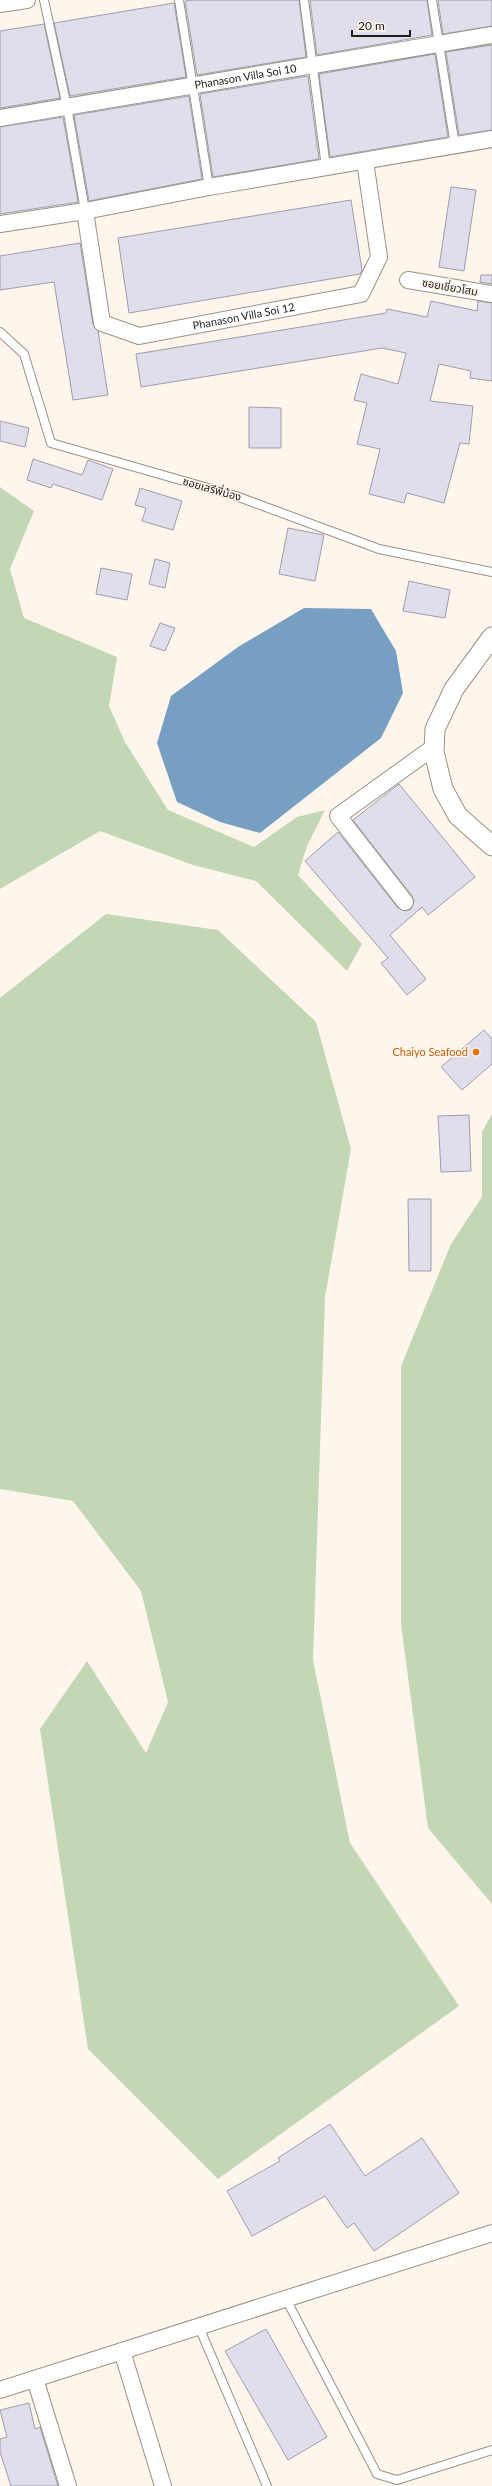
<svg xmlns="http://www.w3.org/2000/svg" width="492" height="2486" viewBox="0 0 492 2486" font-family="Lato,'Noto Sans Thai',sans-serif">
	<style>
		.green { fill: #c4d7b5 }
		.water { fill: #779fc2 }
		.building { fill: #e1deec; stroke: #9f9caa }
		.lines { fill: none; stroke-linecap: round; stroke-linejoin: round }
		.service-casing { stroke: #9a9186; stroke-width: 10 }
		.minor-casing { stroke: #9a9186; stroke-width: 18 }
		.tertiary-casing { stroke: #9a9186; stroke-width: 21 }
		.service { stroke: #fff; stroke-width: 8 }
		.minor { stroke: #fff; stroke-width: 16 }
		.tertiary { stroke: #fff; stroke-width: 19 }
		.food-dot { fill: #e8710a; stroke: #fef6ec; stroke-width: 1.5 }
		.labels { text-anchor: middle; stroke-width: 3; stroke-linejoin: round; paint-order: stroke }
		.street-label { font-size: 11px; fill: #211d19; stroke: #fef6ec }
		.food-label { font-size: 11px; fill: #c56008; stroke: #fef6ec; text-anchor: end }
	</style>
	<rect width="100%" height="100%" fill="#fef6ec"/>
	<path class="green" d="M0,487L34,511L10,569L24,618L117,657L109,706L125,742L168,810L254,847L297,817L325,810L307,846L298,875L362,944L347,971L256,881L193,865L100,831L0,889Z
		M106,914L218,930L316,1022L351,1149L325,1297L313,1660L350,1843L459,2006L218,2179L88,2049L40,1729L87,1661L146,1753L168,1702L141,1591L73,1501L0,1489V998Z
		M492,1114V1904L428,1828L401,1624V1366L451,1244L482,1197V1132Z"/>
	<path class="water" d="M304,608L371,609L396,651L403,693L381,738L260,833L220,822L177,802L157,743L171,696L238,647Z"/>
	<path class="building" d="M194,0H299L306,57L197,75L185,1Z
		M310,0H427L432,35L317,55Z
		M438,0H492V26L443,34Z
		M174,3L186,77L70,96L54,23Z
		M44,24L60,98L0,108V31Z
		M492,45V130L459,135L446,52Z
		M435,54L448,137L330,157L319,74Z
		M308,76L319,159L213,177L200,94Z
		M189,96L202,179L89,201L74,115Z
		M63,117L78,202L0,214V127Z
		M451,187L476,190L464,271L439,267Z
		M351,200L362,270L360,274L129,313L118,238Z
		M80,243L93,324L98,331L108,395L73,400L54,282L0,290V256Z
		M481,275H492V284L480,282Z
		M431,301L477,311L478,301L492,303V381L470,378L471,371L439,364L430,401L473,406L469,444L460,443L444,503L407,493L404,503L369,494L380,449L357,444L367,403L354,400L361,374L398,384L406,353L382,348L141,387L136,354L386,313L387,309L427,317Z
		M249,407L281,408V448H249Z
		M0,421L29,428L25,447L0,441Z
		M33,459L82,475L88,460L113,469L102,500L53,484L51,488L27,480Z
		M140,488L182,501L173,530L142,521L146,508L135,505Z
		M288,528L324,535L315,581L279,574Z
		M155,559L170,563L165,588L149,584Z
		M101,568L132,574L127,600L96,594Z
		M409,581L450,590L445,618L403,611Z
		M160,623L175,628L165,651L150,646Z
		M399,784L475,877L428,915L422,907L390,935L426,979L407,995L381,963L388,958L305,861L338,832L398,908L406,911L411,909L414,901L412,896L353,820Z
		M484,1030L492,1039V1064L462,1090L441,1067Z
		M469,1115L471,1171L441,1172L438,1116Z
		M408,1199H431V1271H409Z
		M330,2124L365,2176L422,2138L459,2193L374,2251L354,2223L347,2228L325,2196L252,2236L227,2191L280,2161L278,2158Z
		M266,2329L327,2437L288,2460L225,2351Z
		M29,2403L35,2429L40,2427L58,2486H11L0,2452V2439L7,2437L0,2410Z"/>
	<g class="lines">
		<g class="service-casing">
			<path id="service" d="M44,0L67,107L85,211
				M179,0L209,187
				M304,0L326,167
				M432,0L455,146
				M0,332L24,354L51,443L236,496L379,549L492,572
				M286,2299L377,2474L397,2480L492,2450
				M199,2327L267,2486"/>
		</g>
		<g class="minor-casing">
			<g id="minor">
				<path d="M0,4L27,0"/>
				<path id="s1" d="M0,118L492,35"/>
				<path id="s2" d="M85,211L102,323L139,336L361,294L379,257L365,161"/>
				<path d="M0,224L85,211L209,187L492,139"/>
				<path d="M408,280L492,294"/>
				<path d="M405,902L338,816L434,747"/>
				<path d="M122,2351L163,2486"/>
				<path d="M35,2379L68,2486"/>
				<path d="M0,2390L492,2233"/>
			</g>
		</g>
		<g class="tertiary-casing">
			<path id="tertiary" d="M492,637L454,689L435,729L434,752L443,789L458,816L492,846"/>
		</g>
		<use href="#service" class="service"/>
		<use href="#minor" class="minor"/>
		<use href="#tertiary" class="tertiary"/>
	</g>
	<circle class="food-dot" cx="476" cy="1052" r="4"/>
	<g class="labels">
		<g class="street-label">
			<text dy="4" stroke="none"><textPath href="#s1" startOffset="249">Phanason Villa Soi 10</textPath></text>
			<text transform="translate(450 287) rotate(10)" y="4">ซอยเชี่ยวโสม</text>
			<text dy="4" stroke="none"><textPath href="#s2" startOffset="259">Phanason Villa Soi 12</textPath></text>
			<text transform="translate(212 489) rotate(16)" y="4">ซอยเสรีพี่น้อง</text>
		</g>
		<g class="food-label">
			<text x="468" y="1056">Chaiyo Seafood</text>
		</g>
	</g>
	<path d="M352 30v6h58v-6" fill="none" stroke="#211d19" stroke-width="2"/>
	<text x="358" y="30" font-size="12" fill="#211d19" stroke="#fef6ec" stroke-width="3" paint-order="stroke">20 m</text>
</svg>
